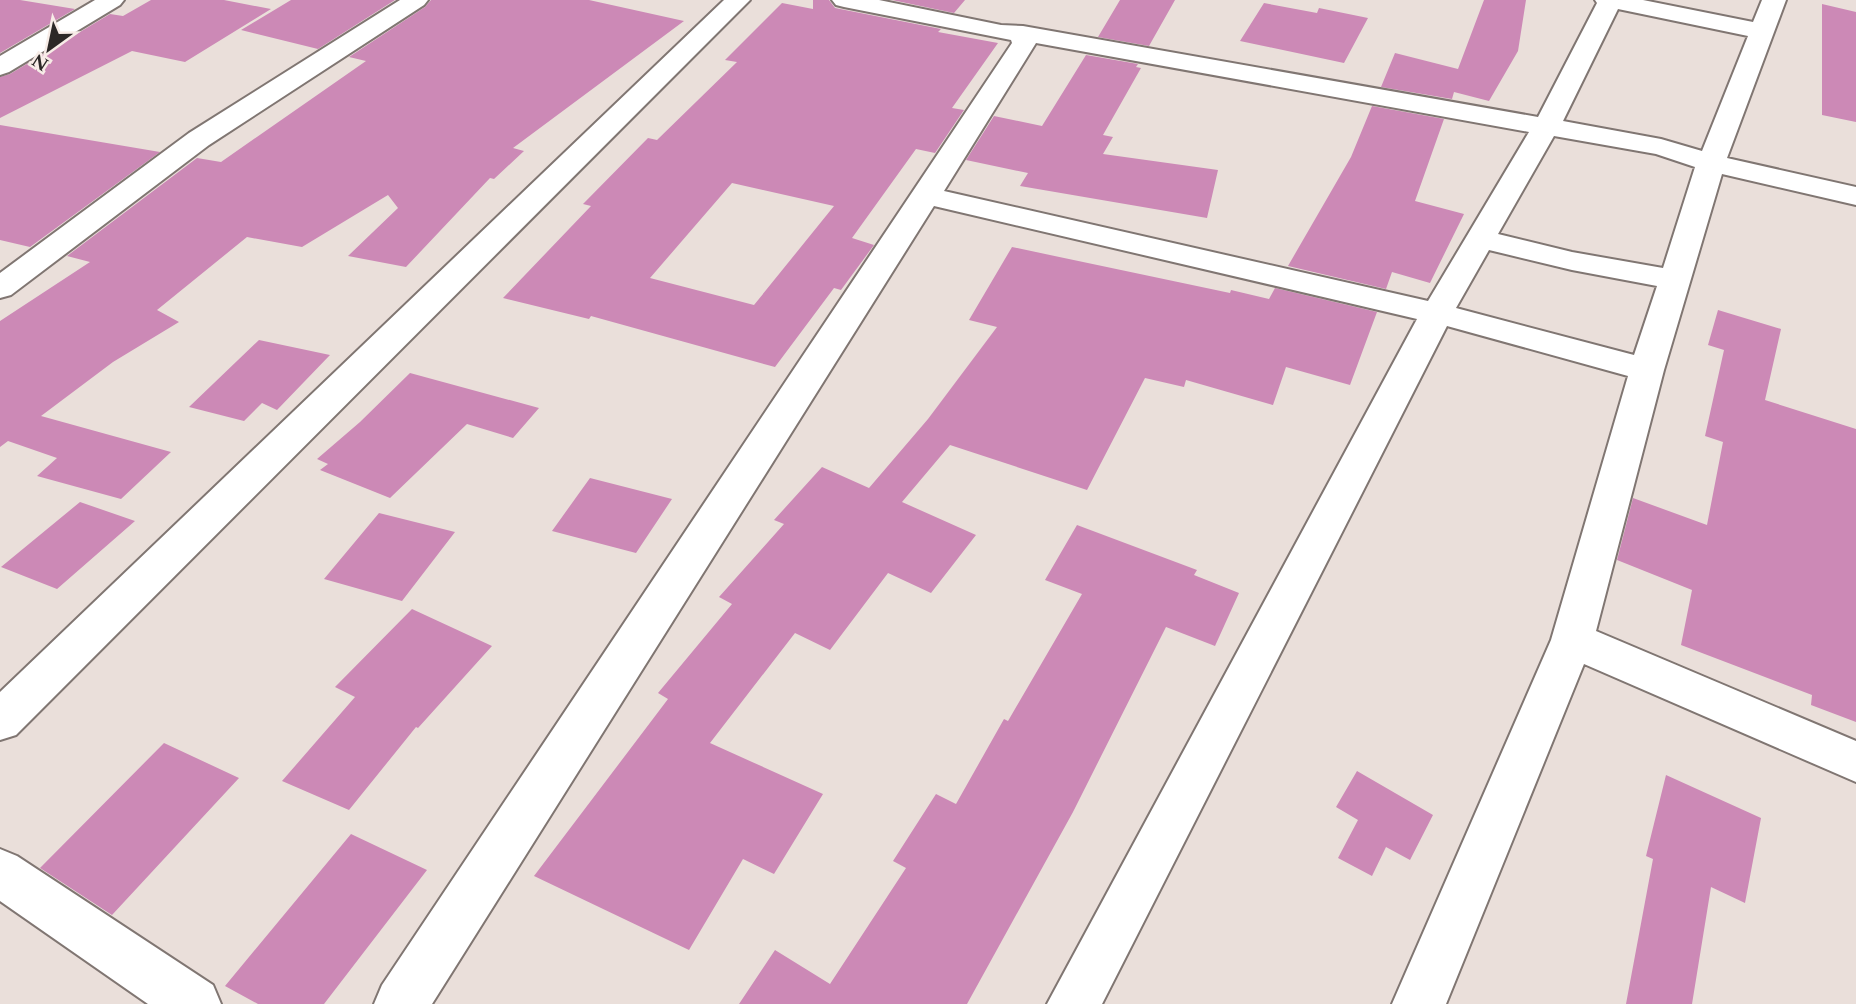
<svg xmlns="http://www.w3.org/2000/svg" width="1856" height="1004" viewBox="0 0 1856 1004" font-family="Spectral,serif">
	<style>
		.building { fill: #cc89b6; fill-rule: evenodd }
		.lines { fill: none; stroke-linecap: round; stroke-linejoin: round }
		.minor-casing { stroke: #807672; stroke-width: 4 }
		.minor { fill: #fff; fill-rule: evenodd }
	</style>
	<rect width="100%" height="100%" fill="#eadfda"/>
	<path class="building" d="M0,0H20L75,9L0,53Z
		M151,0H224L271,9L185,62L132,51L0,118V77L10,74L110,14L123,16Z
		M291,0H395L318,49L241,30Z
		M431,0H589L684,21L513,148L524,151L494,179L490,178L406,267L348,256L398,208L388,195L302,247L247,237L157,310L179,322L113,362L41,416L171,452L121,499L37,476L57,458L8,441L0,447V321L90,262L67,256L197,158L221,162L366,61L349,57L425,7Z
		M813,0H829L835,8L941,29L938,32L998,43L952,108L964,110L935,153L916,149L852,238L874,245L841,290L834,288L775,367L591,316L589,319L503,298L591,206L583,204L648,138L657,140L737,62L725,60L782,3L813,9ZM732,183L834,206L754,305L650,278Z
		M892,0H965L954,13Z
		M1120,0H1175L1149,46L1098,37Z
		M1484,0H1526L1518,51L1489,101L1454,92L1452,99L1381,87L1395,53L1458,69Z
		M1264,3L1317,13L1319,8L1368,18L1344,63L1240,41Z
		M1822,4L1856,12V122L1822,115Z
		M1086,55L1138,64L1136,67L1141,68L1103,135L1113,137L1103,154L1218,170L1207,218L1020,186L1028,173L966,160L994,116L1042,126Z
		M1372,106L1444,119L1415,201L1464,214L1430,283L1392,272L1386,289L1288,266L1351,157Z
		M0,125L160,152L30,247L0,240Z
		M1012,247L1230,293L1231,290L1269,299L1275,288L1377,312L1350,385L1286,367L1273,405L1186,380L1184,387L1145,378L1087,490L950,445L902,502L976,535L931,593L888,573L830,650L795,633L710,743L823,794L774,874L743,859L689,950L534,876L668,699L658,693L732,604L719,597L784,524L774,520L822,467L869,488L928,419L997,327L969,320Z
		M1718,310L1781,329L1765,400L1856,429V722L1811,705L1812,695L1681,645L1692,590L1617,560L1633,498L1707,525L1723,442L1705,436L1724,350L1708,345Z
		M259,340L330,355L277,410L262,403L244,421L189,407Z
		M410,373L539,408L513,438L467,424L390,498L320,470L328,464L317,459L360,422Z
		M590,478L672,499L636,553L552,531Z
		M80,502L135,521L57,589L1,567Z
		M379,513L455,532L402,601L324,579Z
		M1077,525L1197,570L1194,575L1239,593L1215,646L1166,627L1073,812L967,1004H739L775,950L830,984L906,868L893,861L936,794L956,804L1004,719L1008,721L1082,594L1045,580Z
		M412,609L492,646L418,728L416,727L349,810L282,781L355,697L335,687Z
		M164,743L239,778L112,915L40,868Z
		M1357,771L1433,815L1410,860L1386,847L1372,876L1338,858L1358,820L1336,807Z
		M1666,775L1761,818L1745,903L1711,887L1692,1004H1626L1653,859L1646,856Z
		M351,834L427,870L324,1004H258L225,986Z"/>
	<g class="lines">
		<g class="minor-casing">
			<path id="minor" d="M95,0H124L120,5L9,72L0,75V56Z
				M400,0H428L424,5L209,145L11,295L0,298V273L189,133Z
				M724,0H750L16,735L0,740V692Z
				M832,0H879L1001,25L1023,26L1538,117L1597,3L1595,0H1643L1753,22L1762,0H1786L1727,158L1856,187V205L1722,174L1664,370L1596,631L1856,741V782L1584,664L1446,1004H1392L1551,640L1628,376L1447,326L1102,1004H1047L1417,319L934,206L432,1004H374L382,985L1012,43L1011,40L844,7L836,5ZM1618,9L1748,36L1702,151L1661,139L1563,121ZM1036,43L1529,132L1428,301L944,191ZM1554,136L1656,154L1695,167L1663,268L1572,252L1498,234ZM1489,250L1572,270L1657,286L1634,355L1456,308Z
				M0,849L17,856L213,985L221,1004H148L0,901Z"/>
		</g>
		<use href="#minor" class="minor"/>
	</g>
	<g transform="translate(49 49) rotate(213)" stroke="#f7ece7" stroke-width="5" paint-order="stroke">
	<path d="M0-5L12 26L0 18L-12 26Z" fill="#2c2827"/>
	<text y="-10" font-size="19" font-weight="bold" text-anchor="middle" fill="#2c2827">N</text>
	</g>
</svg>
